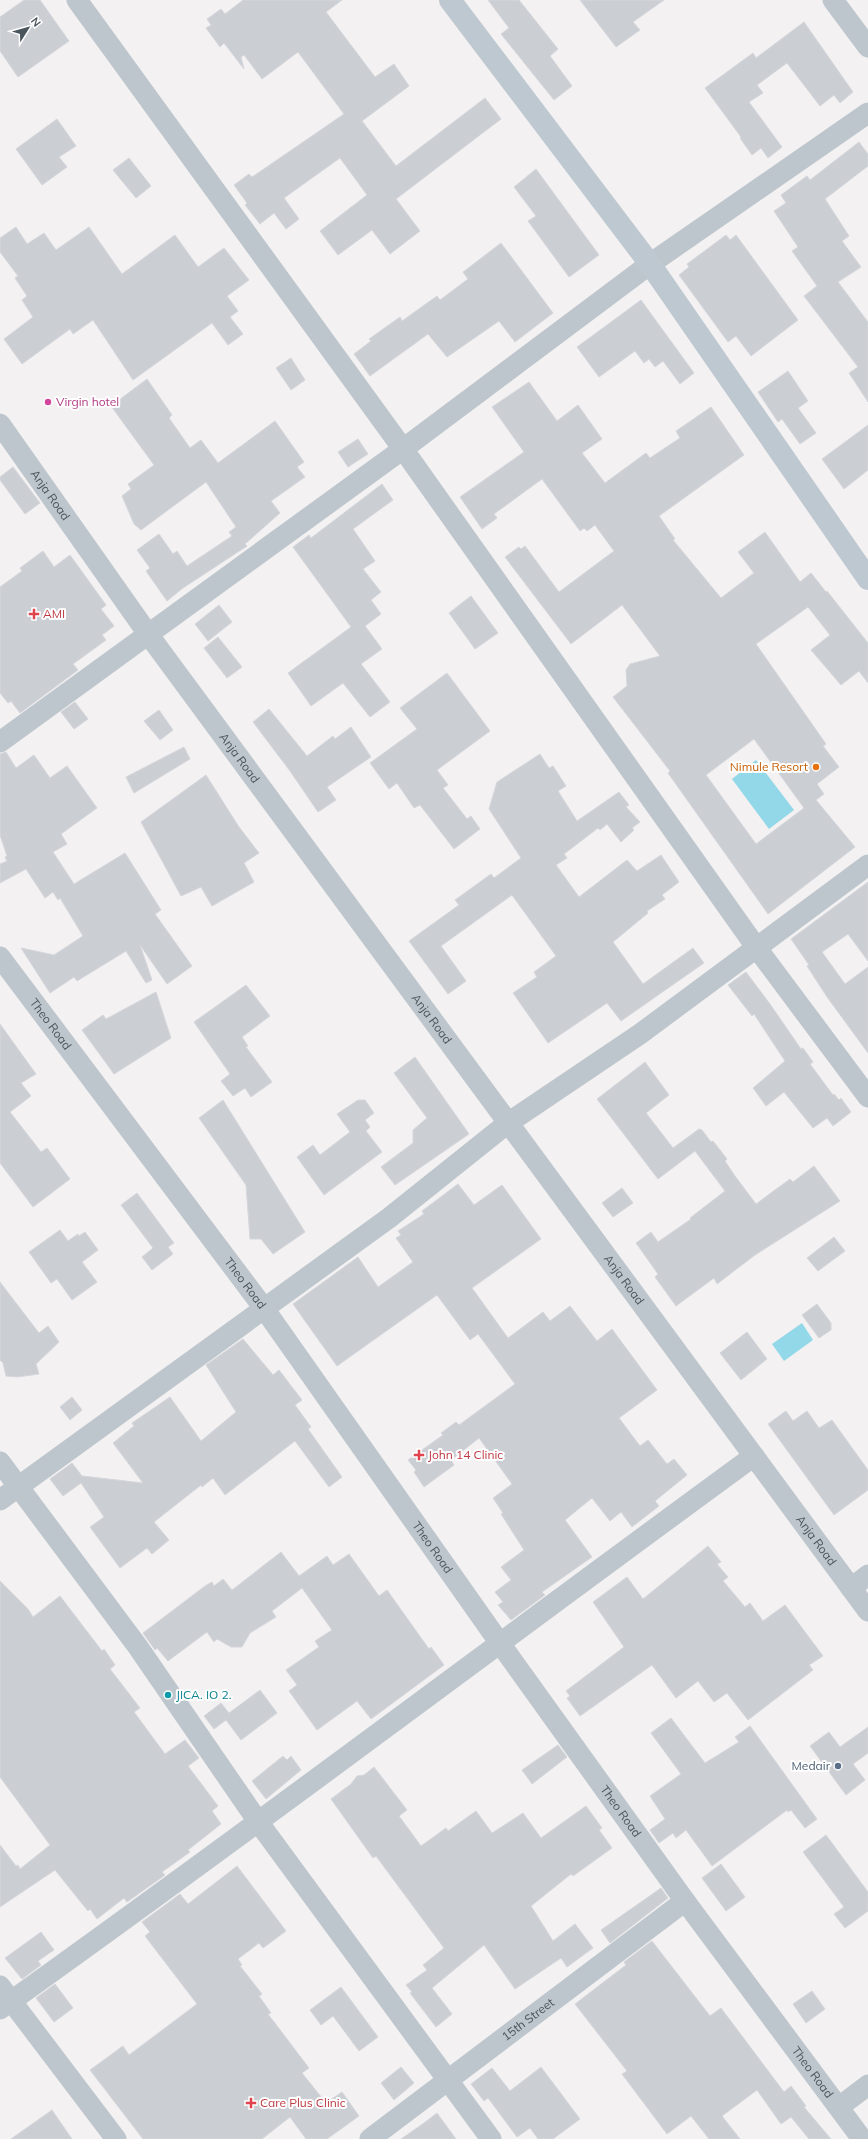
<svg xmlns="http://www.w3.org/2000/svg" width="868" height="2139" viewBox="0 0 868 2139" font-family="Mulish,sans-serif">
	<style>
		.water { fill: #92d8e8 }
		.building { fill: #cbced3; stroke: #d5d7dc; fill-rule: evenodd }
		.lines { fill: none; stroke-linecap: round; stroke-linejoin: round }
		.street { stroke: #bec6cd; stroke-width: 21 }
		.secondary { stroke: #bec8d1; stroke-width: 22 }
		.hotel-dot { fill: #d1479c; stroke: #fff; stroke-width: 1.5 }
		.health-dot { fill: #e0444e; stroke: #fff; stroke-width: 1.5 }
		.food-dot { fill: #e8710a; stroke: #fff; stroke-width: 1.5 }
		.culture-dot { fill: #0f9aa8; stroke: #fff; stroke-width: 1.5 }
		.service-dot { fill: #5c6f8a; stroke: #fff; stroke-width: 1.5 }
		.labels { text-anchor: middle; stroke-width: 4; stroke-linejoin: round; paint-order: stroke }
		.hotel-label { font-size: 12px; fill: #b23c85; stroke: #fff; text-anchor: start }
		.street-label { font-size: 12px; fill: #4a555e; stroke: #fff }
		.health-label { font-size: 12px; fill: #be3a42; stroke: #fff; text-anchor: start }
		.food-label { font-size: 12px; fill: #c56008; stroke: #fff; text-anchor: end }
		.culture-label { font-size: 12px; fill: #0d838f; stroke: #fff; text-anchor: start }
		.service-label { font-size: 12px; fill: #4e5e75; stroke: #fff; text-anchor: end }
	</style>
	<rect width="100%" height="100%" fill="#f3f1f1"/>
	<path class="water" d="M756,760L794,810L769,829L732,779Z
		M802,1323L813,1340L784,1361L772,1344Z"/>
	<path class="building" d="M24,0H40L69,41L18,77L0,51V17Z
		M243,0H342L326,12L375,77L394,64L409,86L362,121L396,166L485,98L501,119L396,199L420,231L390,254L372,230L338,255L320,231L367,195L340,158L284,198L299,219L286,229L274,213L260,224L245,205L247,203L234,185L249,174L252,177L344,114L298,52L262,79L244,55L241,57L244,69L224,43L220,47L206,28L211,25L207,19L221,9L225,14Z
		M488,0H519L558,49L550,56L572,86L554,100L501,34L509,28Z
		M580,0H664L633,22L640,30L616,47Z
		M804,22L853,92L840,103L834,95L820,106L787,63L757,85L763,93L749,102L782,147L768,158L761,148L752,155L740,138L741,137L705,88L753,53L756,58Z
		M57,119L76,146L59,157L67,167L42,185L16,149Z
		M859,142L868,154V166L825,199L849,236L842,241L861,267L838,282L868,322V402L849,373L858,367L804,296L817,286L792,251L798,247L774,211L786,203L781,195L807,176L810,180Z
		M129,158L151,186L136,198L113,170Z
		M536,169L599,255L569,277L528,221L536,216L514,187Z
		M16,227L27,244L44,233L56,250L89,227L122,274L175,235L198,267L224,248L249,280L227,296L238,311L230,317L243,334L228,345L212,323L133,380L93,320L73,334L70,329L22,364L4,339L33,317L22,300L27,296L15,278L18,276L0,252V238Z
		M726,235L730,240L736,235L798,320L751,356L736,336L728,342L679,275L689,267L687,264Z
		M501,243L553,313L515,342L499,321L447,357L428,334L370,376L354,354L371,341L369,339L400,317L402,321L437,296L440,300L468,279L463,272Z
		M641,300L694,373L680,384L663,361L655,367L649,359L644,363L635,351L599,377L577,347Z
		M291,358L305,380L291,390L276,368Z
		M788,371L808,401L798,408L816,433L800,444L782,419L778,422L758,392Z
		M147,379L172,415L169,418L190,448L201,440L218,463L275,421L304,462L297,467L305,477L271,501L280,513L245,544L247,546L183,588L167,601L146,571L150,568L137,550L159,534L173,554L177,551L187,566L232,536L229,532L236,527L206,482L141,530L134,524L122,496L131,489L128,484L154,465L111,406Z
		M529,382L557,421L578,405L602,439L582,453L605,483L646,453L650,458L680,438L676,431L711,407L744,455L659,516L675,539L673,540L721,598L754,573L738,552L765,532L800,582L811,573L826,592L827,591L868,643V683L859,671L841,685L811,650L830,635L808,607L756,644L826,744L823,746L839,767L817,784L824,794L816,800L855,847L768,914L668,773L670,771L613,697L627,686L626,670L630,664L660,656L622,605L571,644L505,557L519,547L521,549L525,546L559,592L614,551L595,525L587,531L584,528L580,531L542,479L494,514L497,518L482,529L460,497L524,452L492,407ZM754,739L804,808L756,844L706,775Z
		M868,425V470L844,489L822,459Z
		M358,439L368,454L348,467L338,452Z
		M13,467L40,503L25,514L0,480V477Z
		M382,484L393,500L353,529L375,561L363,569L381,592L371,600L381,614L365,626L382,649L361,664L390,702L370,717L343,683L311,706L288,673L351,627L293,547L309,535L311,538Z
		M43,551L54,567L70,555L106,605L101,609L114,626L102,635L106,640L73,664L78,670L20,713L11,701L8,703L0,693V587L22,571L20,568Z
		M471,596L498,633L475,649L449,613Z
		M219,605L232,622L208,641L195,624Z
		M218,637L242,667L227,678L204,648Z
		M447,673L490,731L437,770L448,785L443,788L467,819L471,816L480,829L454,849L420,805L414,808L397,783L389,789L370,763L417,729L400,708Z
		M75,702L88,719L74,729L61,712Z
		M269,709L307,756L333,736L335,739L351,727L371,757L327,787L336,800L318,812L290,771L253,722Z
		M159,710L173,730L160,740L144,721Z
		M184,747L190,759L134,793L126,777Z
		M6,752L16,768L34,755L50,778L67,766L97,808L61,834L67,844L53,852L74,884L125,853L161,910L155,914L192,966L167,984L140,945L152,980L146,983L126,951L77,981L74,977L50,993L21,948L54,955L83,936L60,898L58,900L53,892L45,898L26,869L0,883V864L7,861L5,857L7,856L0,835V754Z
		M540,754L549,768L553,766L566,786L558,791L577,821L619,792L629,805L626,807L640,822L632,828L634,830L621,842L607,824L600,830L598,828L564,854L567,858L556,865L579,897L627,860L637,871L661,855L679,882L662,895L665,899L647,911L648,913L613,942L643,984L693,948L704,963L621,1021L607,1003L548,1043L513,993L537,977L534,972L556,956L512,895L441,946L466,981L448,994L409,941L459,905L455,900L491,874L494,878L521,858L489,809L497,782Z
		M206,775L239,827L259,853L244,863L254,882L212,906L201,887L181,896L141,822Z
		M868,882V961L848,934L822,952L845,984L868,967V1053L827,997L807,966L809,965L791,939Z
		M746,972L770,1004L801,1049L803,1048L813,1062L810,1064L833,1095L834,1094L839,1100L841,1098L851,1112L833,1126L827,1118L813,1128L784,1092L766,1106L753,1088L785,1061L754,1014L752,1016L728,985Z
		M246,985L270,1016L242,1037L248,1046L246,1047L272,1082L251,1097L245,1088L233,1096L221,1081L230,1074L194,1022Z
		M156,992L171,1038L114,1074L82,1030L103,1015L106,1019Z
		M0,1024L36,1074L21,1083L31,1096L10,1112L41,1152L47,1148L70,1179L33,1207L0,1163Z
		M415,1057L469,1134L395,1185L381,1167L413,1143V1130L427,1118L394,1073Z
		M645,1062L669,1095L646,1113L673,1148L699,1129L702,1130L711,1142L713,1141L727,1159L725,1161L735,1176L756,1204L790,1179L793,1182L814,1166L840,1201L755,1255L717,1284L714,1278L676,1306L655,1277L658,1274L636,1243L651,1232L658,1242L691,1219L690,1218L725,1191L695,1151L658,1179L597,1099Z
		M223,1100L305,1232L273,1254L261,1239H250L246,1185L199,1118Z
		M358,1100H365L374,1113L365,1120L370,1127L366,1131L382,1152L324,1195L297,1157L313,1145L320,1155L350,1132L337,1114Z
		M458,1184L474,1205L502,1185L541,1239L472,1288L508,1338L543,1312L550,1321L570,1306L597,1341L612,1329L657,1390L619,1418L640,1446L648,1440L667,1464L674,1459L687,1475L655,1501L659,1506L632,1527L621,1512L610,1521L592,1498L565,1520L592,1557L542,1592L545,1595L511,1620L498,1605L503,1602L495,1592L511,1580L501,1567L524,1550L501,1514L503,1513L493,1498L512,1484L479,1438L451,1460L454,1465L424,1487L414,1472L416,1470L408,1460L443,1435L441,1433L456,1422L459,1425L515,1384L478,1334L470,1340L437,1295L337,1366L293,1304L358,1257L378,1287L413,1262L396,1238L401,1235L398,1231L424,1214L422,1211Z
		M622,1188L633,1203L613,1217L602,1203Z
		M137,1193L174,1243L168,1247L173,1254L152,1270L142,1257L153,1248L121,1205Z
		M60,1230L68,1241L78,1234L79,1236L85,1232L98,1250L82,1262L97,1282L72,1300L57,1279L51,1283L29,1252Z
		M834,1237L845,1251L818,1271L807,1258Z
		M0,1282L39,1333L48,1326L59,1342L36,1364L39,1374L17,1377L6,1376L3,1363L0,1360Z
		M817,1304L831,1323V1330L819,1338L802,1315Z
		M747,1332L767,1359L741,1380L720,1353Z
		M243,1339L273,1375L279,1370L302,1400L295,1405L311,1427L308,1429L342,1477L329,1487L295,1441L225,1495L213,1478L202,1487L201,1485L154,1522L169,1540L152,1554L147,1548L120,1568L90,1527L104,1517L81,1483L63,1496L50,1479L72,1463L82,1476L143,1483L113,1443L134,1426L132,1423L170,1397L201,1441L236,1412L206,1365Z
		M72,1397L82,1410L70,1420L60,1407Z
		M786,1411L793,1421L807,1411L819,1428L832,1420L868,1470V1490L834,1515L768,1424Z
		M708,1546L721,1562L717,1564L728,1577L723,1581L745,1607L750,1603L763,1621L785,1605L823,1656L809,1665L813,1670L748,1720L727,1693L714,1702L698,1681L676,1698L652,1665L580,1716L567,1698L570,1696L566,1691L624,1647L593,1602L627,1577L643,1599Z
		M281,1552L299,1576L327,1556L333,1565L349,1554L379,1596L387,1590L429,1649L431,1647L444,1665L371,1719L357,1701L317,1730L289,1691L297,1685L286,1670L319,1647L315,1641L332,1630L302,1588L272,1611L276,1617L250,1633L242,1647H231L217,1639L214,1642L207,1632L168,1661L157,1648L155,1650L143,1633L205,1586L212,1582L214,1586L223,1579L232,1590Z
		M0,1581L28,1609L33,1617L60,1596L102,1651L104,1649L115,1665L110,1669L140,1708L134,1712L165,1754L185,1740L199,1758L188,1766L218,1806L212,1811L221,1824L188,1850L190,1852L162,1872L165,1875L127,1902L124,1898L97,1919L90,1909L88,1911L55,1870L0,1907V1845L16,1866L18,1865L20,1869L50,1845L0,1777Z
		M260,1690L277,1713L241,1740L226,1720L214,1729L204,1716L221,1703L229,1713Z
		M671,1718L705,1763L739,1742L735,1737L750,1726L817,1819L805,1828L791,1810L788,1812L787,1810L712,1866L686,1830L676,1838L673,1833L659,1843L650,1830L665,1819L650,1796L681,1774L651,1733Z
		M868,1727V1753L853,1764L865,1780L846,1795L810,1746L829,1732L840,1747Z
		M558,1745L567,1757L532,1784L522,1770Z
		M283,1756L287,1760L291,1756L301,1770L266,1799L252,1781Z
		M374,1767L407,1810L399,1816L421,1846L446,1828L448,1831L476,1811L492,1833L523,1813L541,1838L586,1806L602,1828L599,1830L612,1848L573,1876L571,1874L531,1906L553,1941L575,1924L593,1948L567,1967L561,1958L515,1989L484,1945L432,1988L452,2014L436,2027L410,1993L412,1992L406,1985L427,1970L423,1965L444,1948L376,1856L373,1858L331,1799L351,1784L357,1776L364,1775Z
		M826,1835L868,1892V1911L845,1928L834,1914L844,1907L803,1852Z
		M721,1864L745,1897L726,1911L702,1878Z
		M237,1866L286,1931L263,1948L259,1943L238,1959L242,1965L240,1966L262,1994L259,1996L271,2013L268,2014L309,2068L302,2073L326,2103L342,2092L359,2116L327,2139H306L290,2117L262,2139H143L90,2070L123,2046L129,2055L197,2004L145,1936L150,1932L142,1922L180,1894L188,1904Z
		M661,1888L668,1898L610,1943L601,1930Z
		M41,1932L54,1950L38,1961L41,1965L22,1979L5,1958Z
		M652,1941L710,2016L721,2008L784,2092L791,2086L806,2106L804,2107L831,2139H809L791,2117L781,2124L757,2090L722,2116L740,2139H709L691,2116L667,2134L622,2074L627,2071L575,2004L626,1965L624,1962Z
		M55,1984L73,2008L54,2022L36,1998Z
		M341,1987L378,2037L359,2051L333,2016L321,2025L310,2010Z
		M812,1991L825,2009L806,2023L793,2004Z
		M401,2067L414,2083L394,2100L381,2083Z
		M541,2067L580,2119L553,2139H538L530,2128L517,2137L488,2098L484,2101L471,2084L492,2068L510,2091Z
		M52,2110L72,2139H11Z
		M437,2113L456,2139H401L424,2123Z"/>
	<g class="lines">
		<g class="street">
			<path d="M77,0L403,449L756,947L868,1097"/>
			<path d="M833,0L868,47"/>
			<path id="s1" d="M0,424L148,634L868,1611"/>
			<path d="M0,742L403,449L650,264L868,113"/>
			<path id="s2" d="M0,957L263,1307L499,1642L685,1901L862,2139"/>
			<path d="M0,1462L138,1647L259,1823L491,2139"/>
			<path d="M0,1500L389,1218L508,1123L640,1034L868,865"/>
			<path d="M851,1588L868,1575"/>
			<path d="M0,1986L116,2139"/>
			<path d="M0,2009C254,1828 502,1640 754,1456"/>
			<path d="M839,2107L868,2085"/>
			<path id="s3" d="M370,2139L685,1901"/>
		</g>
		<path class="secondary" d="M450,0L650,264L868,579"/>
	</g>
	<circle class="hotel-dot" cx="48" cy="402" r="4"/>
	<g class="health-dot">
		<path d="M32 608h4v4h4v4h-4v4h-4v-4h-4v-4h4z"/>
		<path d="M417 1449h4v4h4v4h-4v4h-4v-4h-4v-4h4z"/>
		<path d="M249 2097h4v4h4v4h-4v4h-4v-4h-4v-4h4z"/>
	</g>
	<circle class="food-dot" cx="816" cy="767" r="4"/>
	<circle class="culture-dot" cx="168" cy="1695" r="4"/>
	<circle class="service-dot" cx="838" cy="1766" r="4"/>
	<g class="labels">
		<g class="hotel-label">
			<text x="56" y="406">Virgin hotel</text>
		</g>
		<g class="street-label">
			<text dy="4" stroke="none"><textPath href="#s1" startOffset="87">Anja Road</textPath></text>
			<text dy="4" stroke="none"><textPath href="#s1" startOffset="411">Anja Road</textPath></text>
			<text dy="4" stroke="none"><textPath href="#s1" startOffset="735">Anja Road</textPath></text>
			<text dy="4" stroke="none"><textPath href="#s2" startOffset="84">Theo Road</textPath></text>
			<text dy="4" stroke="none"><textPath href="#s1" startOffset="1059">Anja Road</textPath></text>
			<text dy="4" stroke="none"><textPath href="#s2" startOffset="408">Theo Road</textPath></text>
			<text dy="4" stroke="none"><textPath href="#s1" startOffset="1383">Anja Road</textPath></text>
			<text dy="4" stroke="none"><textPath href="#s2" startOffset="732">Theo Road</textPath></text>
			<text dy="4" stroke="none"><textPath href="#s2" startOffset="1056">Theo Road</textPath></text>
			<text dy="4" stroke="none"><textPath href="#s3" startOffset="198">15th Street</textPath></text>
			<text dy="4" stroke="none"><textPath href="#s2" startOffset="1380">Theo Road</textPath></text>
		</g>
		<g class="health-label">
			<text x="43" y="618">AMI</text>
			<text x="428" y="1459">John 14 Clinic</text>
			<text x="260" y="2107">Care Plus Clinic</text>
		</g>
		<g class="food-label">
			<text x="808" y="771">Nimule Resort</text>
		</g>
		<g class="culture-label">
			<text x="176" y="1699">JICA. IO 2.</text>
		</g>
		<g class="service-label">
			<text x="830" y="1770">Medair</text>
		</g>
	</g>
	<g transform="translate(28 28) rotate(53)" stroke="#ffffff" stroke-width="3" paint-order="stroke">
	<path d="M0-3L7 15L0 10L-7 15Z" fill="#4a555e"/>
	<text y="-6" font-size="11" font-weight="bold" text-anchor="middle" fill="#4a555e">N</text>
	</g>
</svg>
